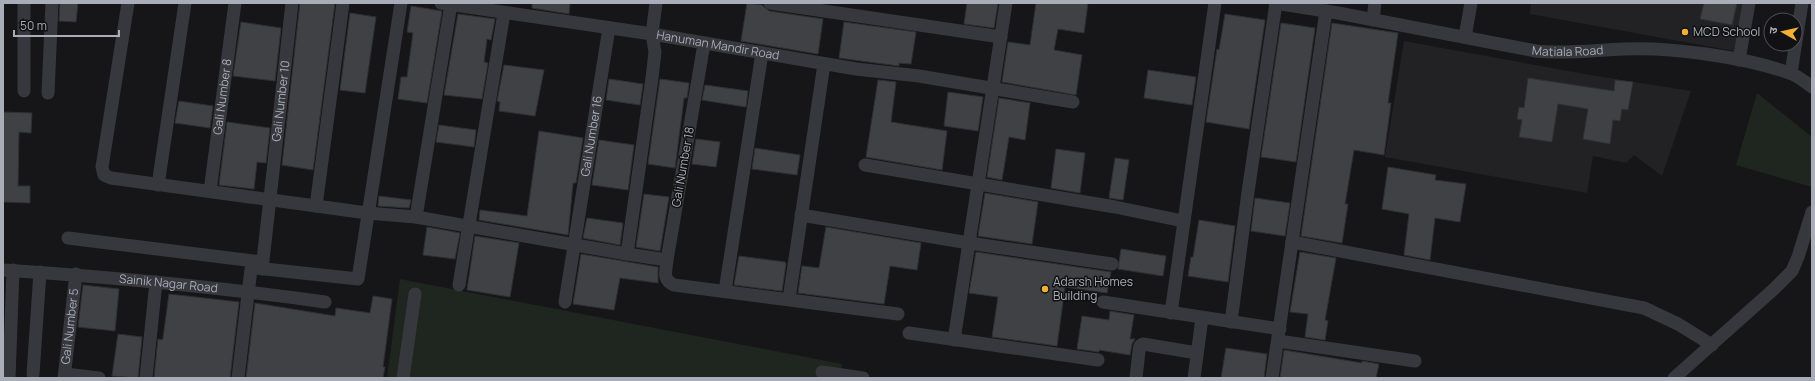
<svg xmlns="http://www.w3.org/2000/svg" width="1815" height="381" viewBox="0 0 1815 381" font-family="Manrope,'Noto Sans Devanagari',sans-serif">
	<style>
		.built { fill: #222225 }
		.green { fill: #1e261f }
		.building { fill: #404145; stroke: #303034 }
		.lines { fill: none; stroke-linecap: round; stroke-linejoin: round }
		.street { stroke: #37383d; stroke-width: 13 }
		.poi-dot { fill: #f2b134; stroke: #111113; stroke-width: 1.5 }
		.labels { text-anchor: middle; stroke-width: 3; stroke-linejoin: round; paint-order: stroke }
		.poi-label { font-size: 12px; fill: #a8adb8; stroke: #111113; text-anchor: start }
		.street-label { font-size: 12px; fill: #a8adb8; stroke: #111113 }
	</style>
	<rect width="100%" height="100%" fill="#161618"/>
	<path class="built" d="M1531,3H1744L1734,51L1530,14Z
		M1404,41L1590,75L1691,91L1662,176L1634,155L1626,163L1593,156L1587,193L1385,157Z"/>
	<path class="green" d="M1757,93L1812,137V187L1736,165Z
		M400,279L842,364L840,378H387Z"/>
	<path class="building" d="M60,3H78L76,22L59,21Z
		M300,3H335L313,170L282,165Z
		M532,3H570L569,14L532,8Z
		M747,3L762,5L769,11L823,19L818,54L741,41Z
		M967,3H998L994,28L964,24Z
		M1036,3H1088L1084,33L1058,29L1054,50L1082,55L1076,95L1002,82L1008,42L1030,45Z
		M1704,3H1737L1732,25L1700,19Z
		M411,6L442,11L427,103L398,99L401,77H407L413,33L407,32Z
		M350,13L376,17L365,93L340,90Z
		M458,14L495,19L491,40L487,39L484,62L488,63L482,99L444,95Z
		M1225,14L1265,20L1249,129L1206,122L1217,49L1219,50Z
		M241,22L281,28L275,81L233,76Z
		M844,22L916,32L911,64L899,63V66L839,58Z
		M1281,23L1315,28L1296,162L1261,157Z
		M1332,23L1398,33L1388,103H1391L1384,155L1354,150L1345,204H1348L1342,243L1301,236Z
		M504,65L544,70L535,116L499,111L500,102L497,101Z
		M1148,70L1196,77L1192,105L1144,98Z
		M1528,78L1614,91L1615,80L1633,82L1628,110L1622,109L1620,121L1613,120L1610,144L1583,139L1588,109L1558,104L1552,142L1519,137L1522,120L1517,119L1519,107L1524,108Z
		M609,79L643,84L640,105L606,100Z
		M660,79L689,83L687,98H684L675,168L648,164Z
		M878,80L896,82L891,122L947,131L942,170L866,157Z
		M705,85L748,91L746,107L702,100Z
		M948,92L983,97L978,131L944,126Z
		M999,98L1030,103L1025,140L1009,137L1002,180L987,177Z
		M179,101L213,106L210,128L175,123Z
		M3,112L32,113L31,133L19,132L18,186H30V203L3,202Z
		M227,122L270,128L266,163L257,162L254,189L219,185Z
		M439,125L476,130L474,147L436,142Z
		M539,131L583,138L576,183H573L568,235L479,220L480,210L527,216Z
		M696,139L720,142L716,167L692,164Z
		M599,140L634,145L628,190L592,185Z
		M755,148L800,155L797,175L752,169Z
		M1056,149L1085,153L1080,193L1051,188Z
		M1115,158L1129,160L1123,200L1109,198Z
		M1388,167L1436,175L1435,180L1466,184L1460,222L1435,218L1430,260L1404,255L1409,214L1382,209Z
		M985,193L1038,202L1032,244L978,236Z
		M644,194L669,197L660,251L636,247Z
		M379,196L411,200L409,208L378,206Z
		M1255,198L1290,203L1285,236L1251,231Z
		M587,218L623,223L620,245L583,238Z
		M1199,220L1235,226L1228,282L1188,276L1191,257H1193Z
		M427,227L460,233L455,259L423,255Z
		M826,227L921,243L917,270L890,266L884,304L798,293L802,266L819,268Z
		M475,236L519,243L510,297L467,290Z
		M1121,249L1166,256L1163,276L1118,269Z
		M976,252L1111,272L1107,293L1065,287L1057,346L992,337L998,297L969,293Z
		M1300,252L1336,258L1325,320L1328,321L1325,340L1305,337L1308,314L1290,312Z
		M581,254L658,267V283L620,278L614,310L573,304Z
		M739,256L785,262L786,264L782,291L734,285Z
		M83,285L119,289L115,331L78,327Z
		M169,294L239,302L230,378H154L158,339L162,340L163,338Z
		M373,296L392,299L383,367H385L383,378H246L255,303L335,316L336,308L370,313Z
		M1110,311L1134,315L1130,339H1135L1132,344L1130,355L1099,350V352L1077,349L1082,316L1109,320Z
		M118,334L142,337L138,378L112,376Z
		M1226,348L1267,354L1264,378H1221Z
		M1284,350L1362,363V361L1379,364L1376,378H1280Z"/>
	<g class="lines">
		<g class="street">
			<path d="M128,3L102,167L104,175L111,178L367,213L416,217L627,254L667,260"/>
			<path id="s1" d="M441,3L652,34L856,69L919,76L1073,102"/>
			<path d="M770,3L1001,37"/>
			<path id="s2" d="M1275,3L1338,13L1536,51C1566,54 1595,50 1624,49C1671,47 1745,57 1789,73C1797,75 1805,82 1812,87"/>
			<path d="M1373,20L1375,3"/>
			<path d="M1465,37L1471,3"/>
			<path d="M704,44L667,260C666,271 662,280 674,285L898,314"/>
			<path d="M1739,60L1749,3"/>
			<path d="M1791,73L1802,3"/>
			<path d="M24,91V3"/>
			<path d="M48,93L52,3"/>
			<path d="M865,165L1115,207L1183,221"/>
			<path d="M158,185L185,3"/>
			<path id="s3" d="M210,191L235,3"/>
			<path d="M316,206L343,3"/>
			<path d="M801,215L969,243L1112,264"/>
			<path d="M416,217L451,4"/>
			<path d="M68,238L262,262"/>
			<path d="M1292,242L1644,308L1678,324L1712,345"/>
			<path d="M627,254L652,78L655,52L652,34L656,3"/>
			<path id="s4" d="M262,269L292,3"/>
			<path id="s5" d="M3,270C111,277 218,287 325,302"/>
			<path d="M459,285L504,13"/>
			<path d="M725,291L762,53"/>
			<path d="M789,299L824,64"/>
			<path id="s6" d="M565,302L609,28"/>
			<path d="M1103,302L1280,329"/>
			<path d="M1171,313L1215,3"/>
			<path d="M1231,322L1248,192L1276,3"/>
			<path d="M909,333L1098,360"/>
			<path d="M954,340L1006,3"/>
			<path d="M1278,341L1415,361"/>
			<path d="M822,372L863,378"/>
			<path d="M33,374L40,272"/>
			<path d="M65,374L99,378"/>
			<path d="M9,378L13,270"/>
			<path id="s7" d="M64,378L76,274"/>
			<path d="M146,378L156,282"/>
			<path d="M238,378L251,269L256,268L358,279L401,3"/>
			<path d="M403,378L415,294"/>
			<path d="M1136,378L1139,351L1140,346L1143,344L1197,353"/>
			<path d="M1194,378L1202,318"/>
			<path d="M1272,378L1326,11"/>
			<path d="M1674,378L1774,289L1792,271L1798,257L1812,212"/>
		</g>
	</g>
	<g class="poi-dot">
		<circle cx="1685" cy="32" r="4"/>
		<circle cx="1045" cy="289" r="4"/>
	</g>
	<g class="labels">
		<g class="poi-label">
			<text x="1693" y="36">MCD School</text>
			<text x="1053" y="286">Adarsh Homes<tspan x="1053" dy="14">Building</tspan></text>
		</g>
		<g class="street-label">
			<text dy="4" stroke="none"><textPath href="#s1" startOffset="280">Hanuman Mandir Road</textPath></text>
			<text dy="4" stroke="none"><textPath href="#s2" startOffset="297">Matiala Road</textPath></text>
			<text dy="4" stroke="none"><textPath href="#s3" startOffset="95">Gali Number 8</textPath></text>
			<text dy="4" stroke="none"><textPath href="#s4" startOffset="169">Gali Number 10</textPath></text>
			<text dy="4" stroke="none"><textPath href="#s6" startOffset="168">Gali Number 16</textPath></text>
			<text transform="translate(683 167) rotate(-80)" y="4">Gali Number 18</text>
			<text dy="4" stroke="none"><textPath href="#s5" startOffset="166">Sainik Nagar Road</textPath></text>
			<text dy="4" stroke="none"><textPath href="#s7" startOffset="52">Gali Number 5</textPath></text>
		</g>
	</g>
	<rect width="1815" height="381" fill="none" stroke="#a8adb8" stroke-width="8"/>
	<g transform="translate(1783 32) rotate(278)"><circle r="19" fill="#111113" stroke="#4d4f55"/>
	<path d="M0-3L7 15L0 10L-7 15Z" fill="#f2b134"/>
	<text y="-6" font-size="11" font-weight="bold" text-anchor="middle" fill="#a8adb8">उ</text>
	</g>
	<path d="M14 30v6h105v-6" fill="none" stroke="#a8adb8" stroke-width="2"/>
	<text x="20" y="30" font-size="12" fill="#a8adb8" stroke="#111113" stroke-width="3" paint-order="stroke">50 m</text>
</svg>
